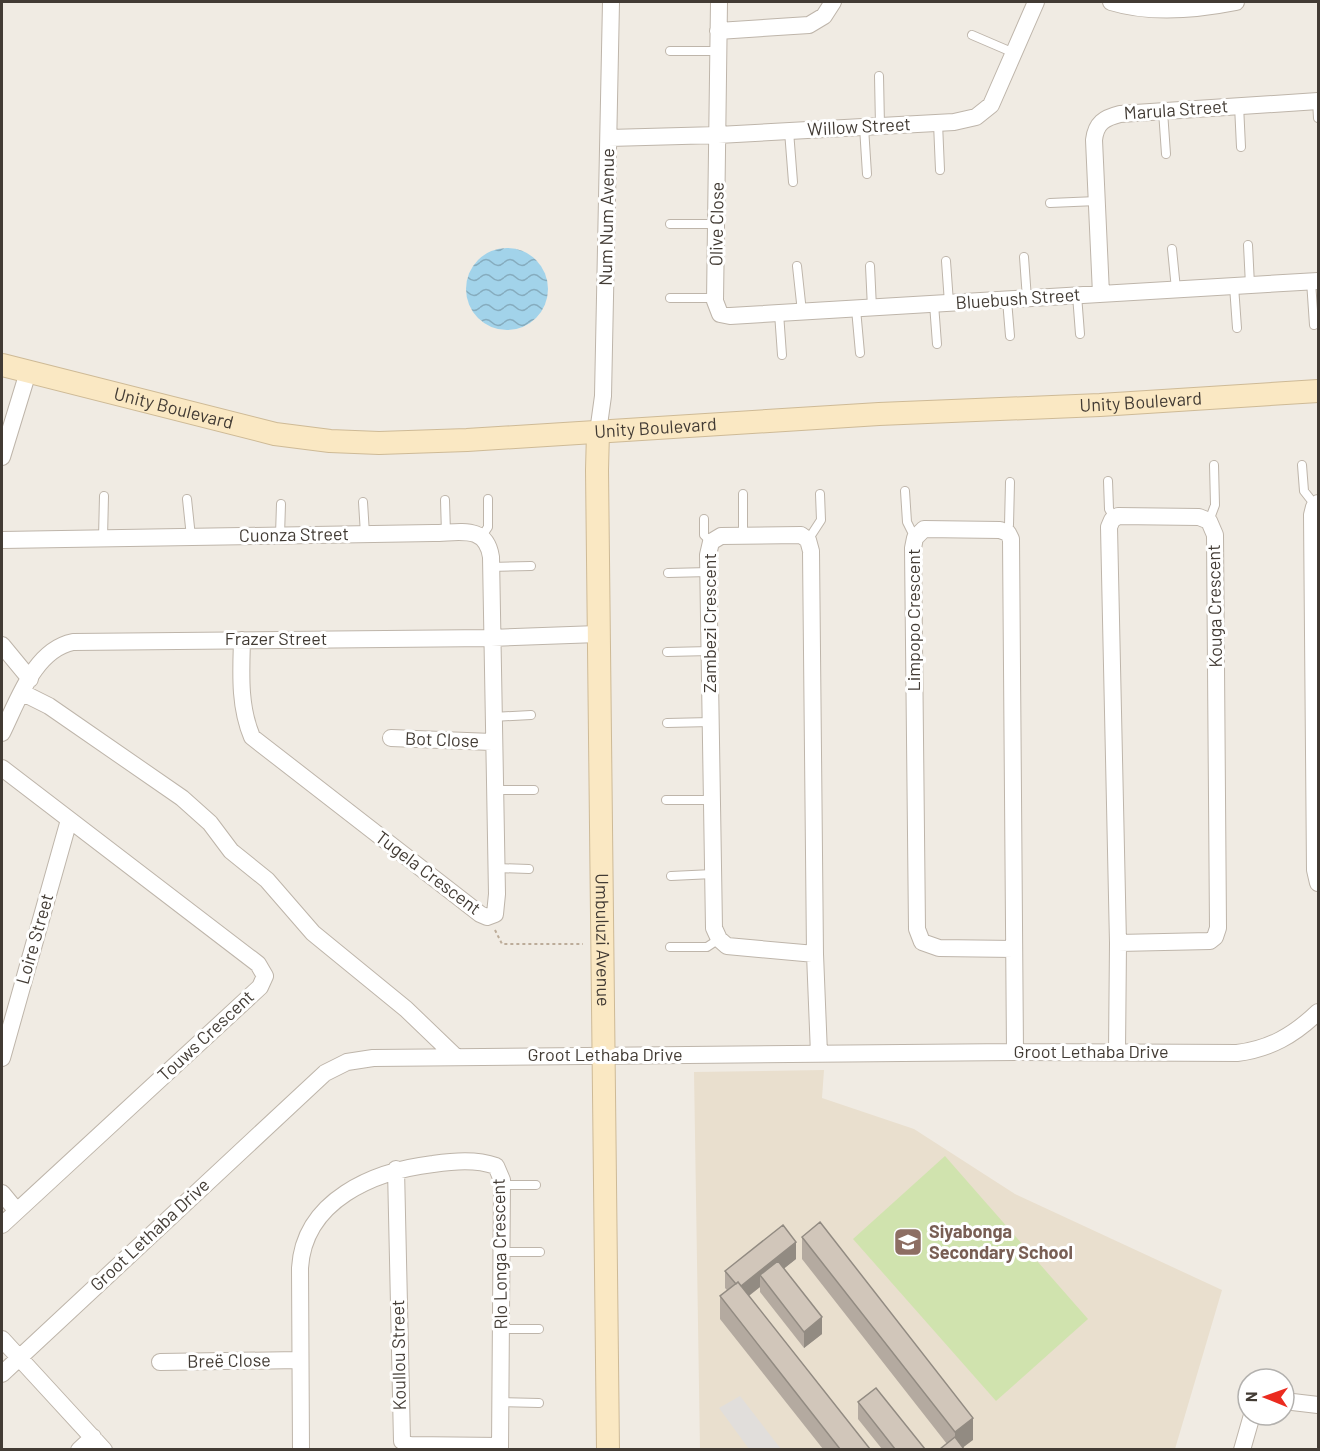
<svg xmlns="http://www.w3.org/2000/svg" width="1320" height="1451" viewBox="0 0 1320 1451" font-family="Barlow,sans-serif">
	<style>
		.education { fill: #e9dfce }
		.park { fill: #d0e3ae }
		.parking { fill: #e1dedb }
		.water { fill: url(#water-waves) }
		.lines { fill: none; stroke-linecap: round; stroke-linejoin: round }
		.lane-casing { stroke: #beb5aa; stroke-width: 10 }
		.street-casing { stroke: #beb5aa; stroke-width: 18 }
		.secondary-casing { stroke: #ceba96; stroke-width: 24 }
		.path { stroke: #bcac99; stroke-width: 2; stroke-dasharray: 3 3; stroke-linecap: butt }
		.lane { stroke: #fff; stroke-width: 8 }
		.street { stroke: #fff; stroke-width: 16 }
		.secondary { stroke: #fae8c3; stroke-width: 22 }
		.wall { fill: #b4aaa0 }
		.shaded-wall { fill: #928b82 }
		.building { fill: #d1c6ba; stroke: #928b82; stroke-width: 1.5 }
		.labels { text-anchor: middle; stroke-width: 6; stroke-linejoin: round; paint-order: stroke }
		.street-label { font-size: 18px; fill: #423b34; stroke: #fff }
		.education-label { font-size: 18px; font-weight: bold; fill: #785e54; stroke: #fff; text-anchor: start }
	</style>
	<defs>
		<pattern id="water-waves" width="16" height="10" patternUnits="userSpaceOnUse" patternTransform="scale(1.5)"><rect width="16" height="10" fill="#a2d3ea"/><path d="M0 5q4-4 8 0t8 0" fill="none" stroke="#86acbe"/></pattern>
	</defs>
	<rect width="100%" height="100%" fill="#f0ebe3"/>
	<path class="education" d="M824,1070L822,1098L914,1129L1015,1194L1222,1290L1175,1449H700L694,1072Z"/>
	<path class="park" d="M945,1156L1088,1319L996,1401L853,1239Z"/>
	<path class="parking" d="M740,1396L781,1449H749L719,1408Z"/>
	<path class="water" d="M466 289a41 41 0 1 1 82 0a41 41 0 1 1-82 0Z"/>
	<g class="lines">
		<g class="lane-casing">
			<path id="lane" d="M972,35L1014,53
				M670,51H718
				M879,76L880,126
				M1317,101L1318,118
				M1239,105L1241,147
				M1163,111L1166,154
				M938,123L940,170
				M864,127L867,174
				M789,131L793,182
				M1050,203L1097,201
				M670,224H717
				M1248,245L1250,285
				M1172,249L1176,289
				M1024,257L1027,299
				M946,261L949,303
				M797,266L802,312
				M870,266L872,308
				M1311,281L1314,325
				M1234,286L1237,328
				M1077,295L1080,334
				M670,298H715
				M1007,300L1010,336
				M934,304L937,344
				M856,309L860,353
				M779,313L782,355
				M1302,465L1304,491L1315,505
				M1108,481L1109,509L1114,518
				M905,491L907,522L915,538
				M743,494V535
				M187,499L191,537
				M445,500L446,533
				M363,502L365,534
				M704,519V535L711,542
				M1209,521L1215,505L1214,465
				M1005,531L1009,525L1010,482
				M280,535L281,504
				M482,536L488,527V499
				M103,538L104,496
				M808,540L821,520L820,494
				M490,567L531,566
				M668,573L709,572
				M667,652L710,651
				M493,717L531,715
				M667,723L711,722
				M494,790H534
				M666,800H712
				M496,868L529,869
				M671,876L713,874
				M670,947H707L719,939
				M502,1185H536
				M501,1252H540
				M501,1329H539
				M501,1402L539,1403"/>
		</g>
		<g class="street-casing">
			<path id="street" d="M719,2L715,301L720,314L730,316L1318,281
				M1111,2C1150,14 1196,10 1236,2
				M718,31L809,25L824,16L833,2
				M609,138L718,135L954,122L976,117L991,105L1036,2
				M1101,294L1094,140C1096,123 1104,118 1120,114L1318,101
				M598,432L603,396L611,2
				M2,457L28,372
				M1318,503L1314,507L1312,515L1315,870L1318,883
				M2,540L433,533C459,533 486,524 491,557L497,894L495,914L487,917L480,914L252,737C239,706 241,673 242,640
				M2,645L30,679
				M23,693L49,706L182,798L210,823L231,851L267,880L313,933L406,1009L456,1057
				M2,733C18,701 34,650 73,642L491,638L598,634
				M391,738L492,742
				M2,768L258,964L265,976L260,987L2,1225
				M1014,949L939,948L922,942L917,929L913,548L915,538L924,529L1000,530L1008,533L1011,539L1015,1052
				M815,954L727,946L719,939L714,928L708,555L711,542L721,536L801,535L808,540L811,551L815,954L819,1054
				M1117,1052L1118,943L1109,527L1112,520L1118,516L1199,517L1209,521L1215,535L1218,928L1215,937L1210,941L1118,943
				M2,1058L69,820
				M396,1169L402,1441L409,1445L500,1446
				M2,1193L16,1210
				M2,1339L104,1450
				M160,1362L299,1360
				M2,1374L325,1073L347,1062L373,1058L1015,1052L1237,1053C1270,1049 1294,1035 1318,1012
				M1284,1401L1318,1405
				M79,1450L93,1437
				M301,1450L300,1268C304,1200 374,1171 433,1164C454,1161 476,1159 496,1166L502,1180L500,1450
				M1242,1450L1252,1415"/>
		</g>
		<g class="secondary-casing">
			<g id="secondary">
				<path id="s1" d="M2,365L275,434L330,441L379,443L467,440L879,414L1100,405L1318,391"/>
				<path id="s2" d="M598,432L597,470L608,1450"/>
			</g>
		</g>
		<path class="path" d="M495,930L502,944H583"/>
		<use href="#lane" class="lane"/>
		<use href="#street" class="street"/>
		<use href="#secondary" class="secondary"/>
	</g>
	<path class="wall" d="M802,1237L973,1440L947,1444L802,1259Z
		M796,1259L784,1268L822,1334L804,1348L760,1292V1287L749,1296L870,1449H823L720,1319V1296L728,1291L725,1288V1271Z
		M858,1402L925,1449H882L858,1419Z"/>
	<path class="shaded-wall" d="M796,1242V1259L766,1283L760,1275V1287L738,1304V1288Z
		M822,1317V1334L804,1348V1332Z
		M973,1418V1440L961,1449H955V1432Z"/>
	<path class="building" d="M820,1222L973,1418L955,1432L802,1237Z
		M783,1225L796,1242L741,1286L738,1282L736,1284L725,1271Z
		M778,1261L822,1317L804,1332L760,1275Z
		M738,1282L870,1449H840L720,1296Z
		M876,1388L925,1449H895L858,1402Z
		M955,1437L964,1449H940Z"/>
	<defs>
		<g id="school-square" transform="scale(1.5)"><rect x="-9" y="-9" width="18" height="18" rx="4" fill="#8d6e63" stroke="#fff"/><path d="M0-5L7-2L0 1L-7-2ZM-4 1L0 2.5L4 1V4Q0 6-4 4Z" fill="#fff"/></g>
	</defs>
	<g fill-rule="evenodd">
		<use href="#school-square" x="908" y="1242"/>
	</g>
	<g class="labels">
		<g class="street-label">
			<text transform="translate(1176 110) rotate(-4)" y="6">Marula Street</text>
			<text transform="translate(859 127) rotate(-3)" y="6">Willow Street</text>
			<text transform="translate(607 217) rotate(-89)" y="6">Num Num Avenue</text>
			<text transform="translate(717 224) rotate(-89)" y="6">Olive Close</text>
			<text transform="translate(1018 299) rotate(-4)" y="6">Bluebush Street</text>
			<text dy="6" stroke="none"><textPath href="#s1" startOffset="1149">Unity Boulevard</textPath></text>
			<text dy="6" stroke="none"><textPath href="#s1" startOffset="177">Unity Boulevard</textPath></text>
			<text dy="6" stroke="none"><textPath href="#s1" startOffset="663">Unity Boulevard</textPath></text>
			<text transform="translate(294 535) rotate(-1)" y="6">Cuonza Street</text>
			<text transform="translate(1215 606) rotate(-91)" y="6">Kouga Crescent</text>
			<text transform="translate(914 620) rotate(-90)" y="6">Limpopo Crescent</text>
			<text transform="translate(710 623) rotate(-90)" y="6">Zambezi Crescent</text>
			<text x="276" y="645">Frazer Street</text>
			<text transform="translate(442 740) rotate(2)" y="6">Bot Close</text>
			<text transform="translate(428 873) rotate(37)" y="6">Tugela Crescent</text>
			<text transform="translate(35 939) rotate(-74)" y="6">Loire Street</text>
			<text dy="6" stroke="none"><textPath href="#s2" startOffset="508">Umbuluzi Avenue</textPath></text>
			<text transform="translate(206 1036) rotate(-43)" y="6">Touws Crescent</text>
			<text x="1091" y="1058">Groot Lethaba Drive</text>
			<text x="605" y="1061">Groot Lethaba Drive</text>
			<text transform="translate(150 1235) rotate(-43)" y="6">Groot Lethaba Drive</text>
			<text transform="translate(500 1254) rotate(-91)" y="6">Rlo Longa Crescent</text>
			<text transform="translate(399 1355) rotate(-91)" y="6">Koullou Street</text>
			<text transform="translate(229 1361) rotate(-1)" y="6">Breë Close</text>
		</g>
		<g class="education-label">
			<text x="929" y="1238">Siyabonga<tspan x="929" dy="21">Secondary School</tspan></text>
		</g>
	</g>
	<rect width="1320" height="1451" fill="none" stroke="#423b34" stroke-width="6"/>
	<g transform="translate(1266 1397) rotate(271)"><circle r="28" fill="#ffffff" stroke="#b3b1ae" stroke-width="1.5"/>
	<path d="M0-4.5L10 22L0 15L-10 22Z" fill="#eb2b1f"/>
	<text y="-9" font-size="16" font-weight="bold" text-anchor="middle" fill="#423b34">N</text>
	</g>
</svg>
